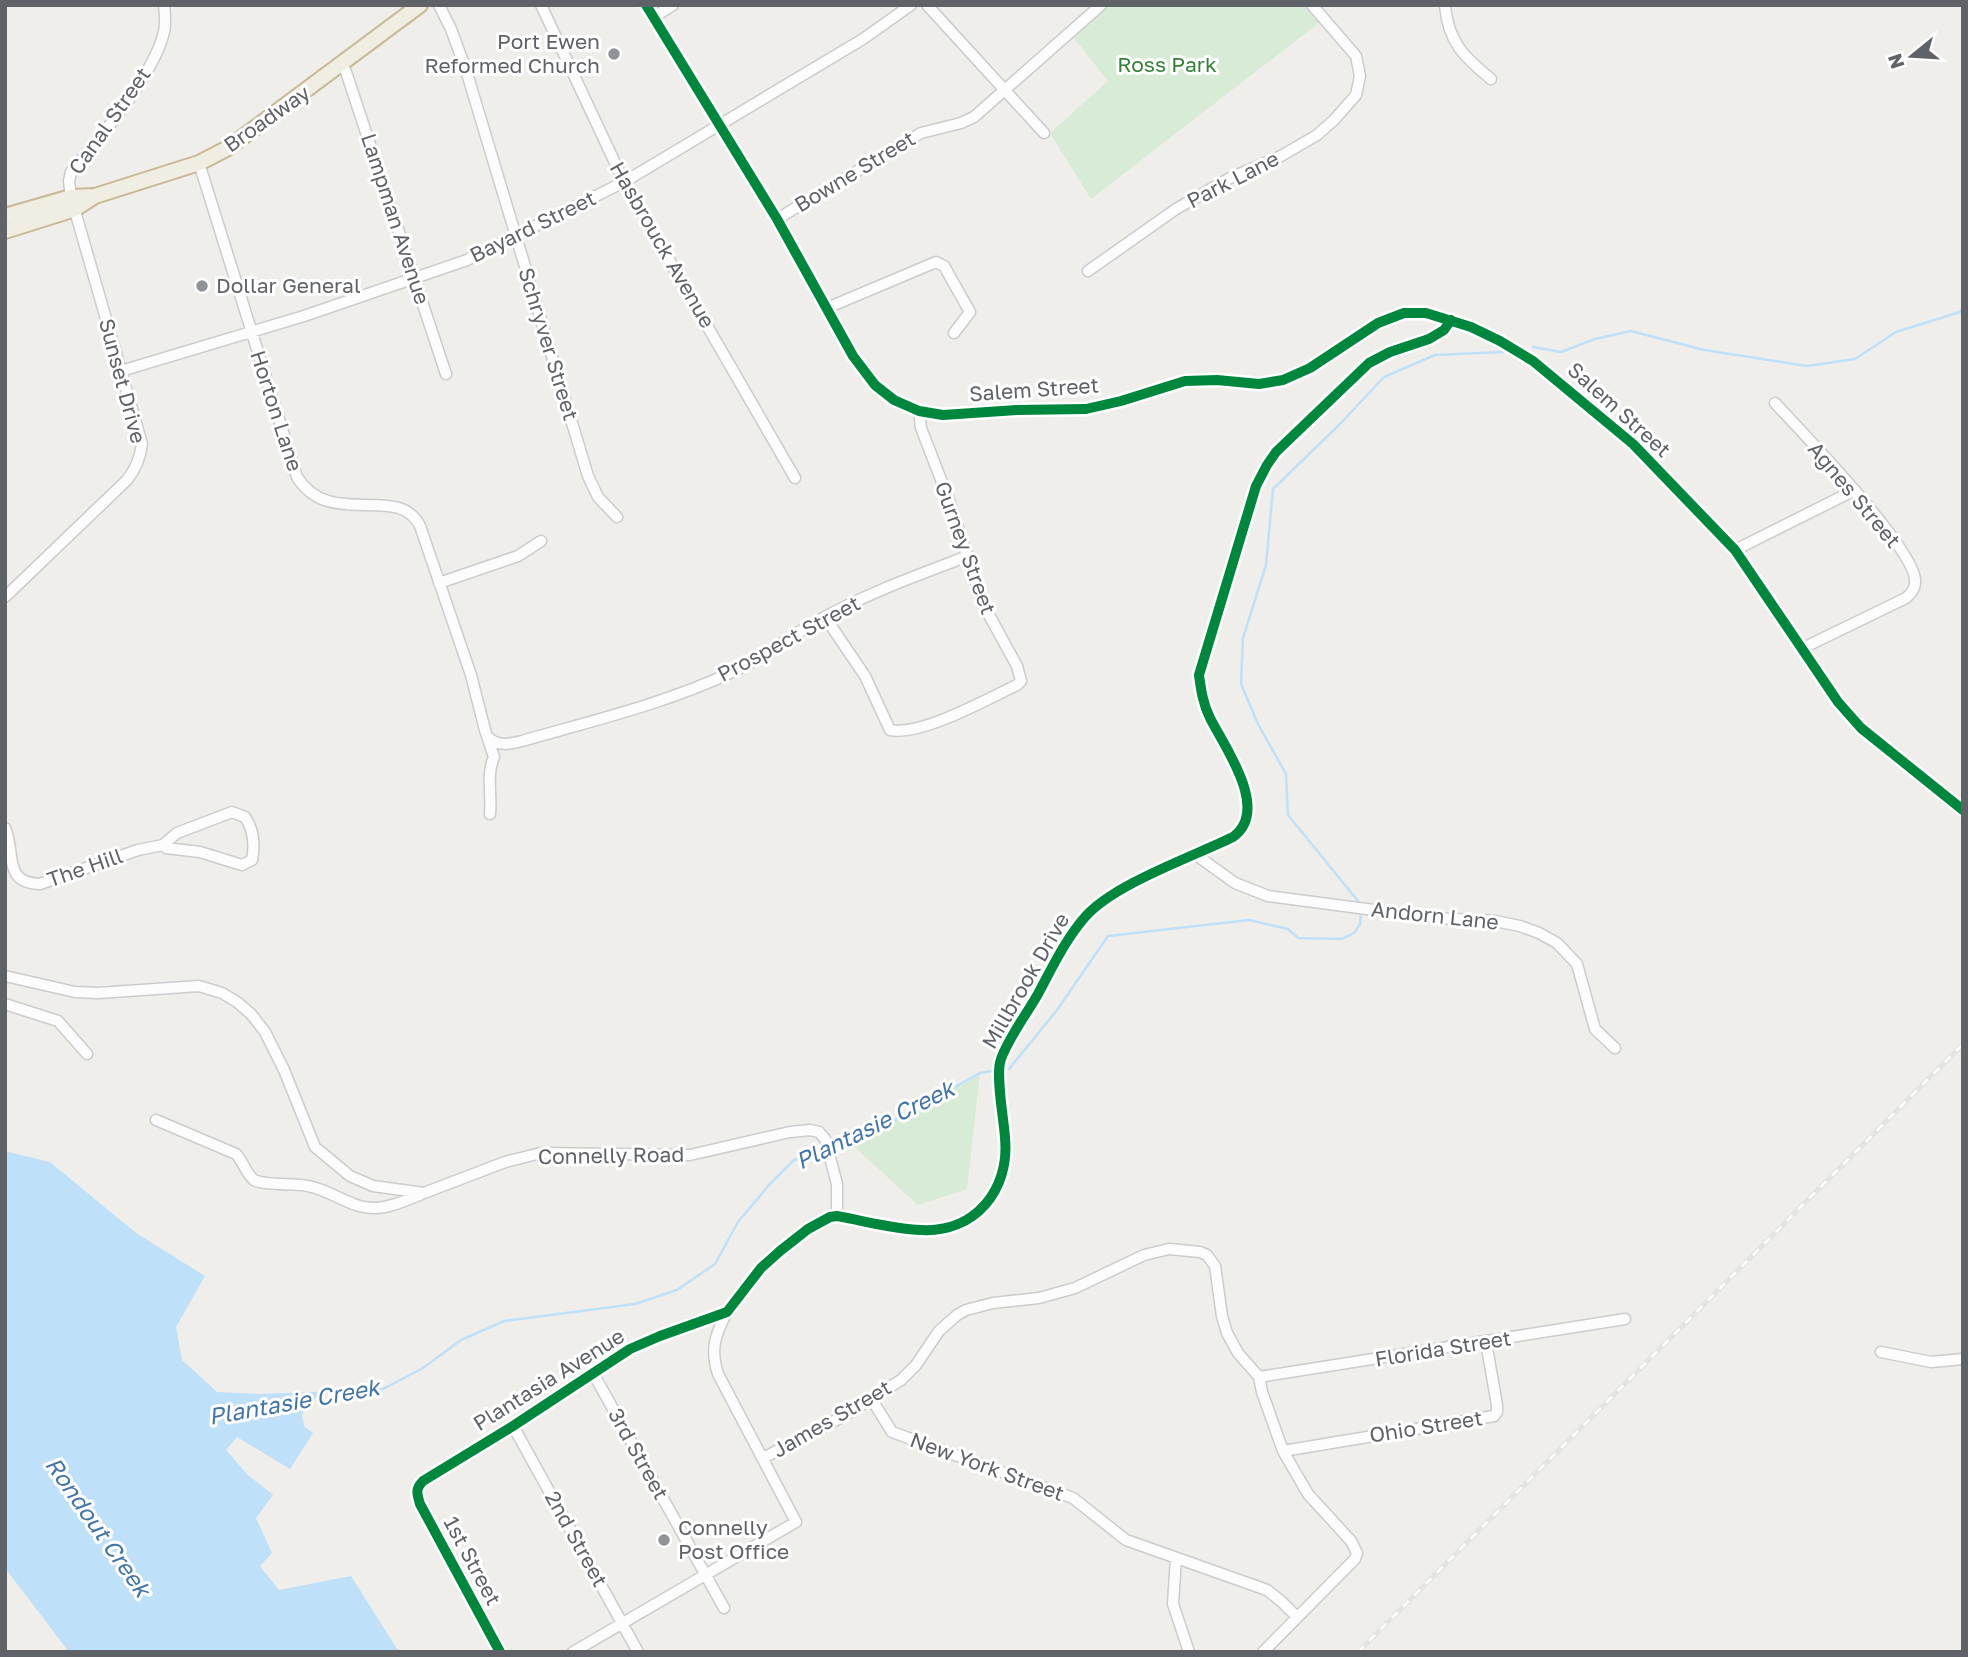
<svg xmlns="http://www.w3.org/2000/svg" width="1968" height="1657" viewBox="0 0 1968 1657" font-family="'Golos Text',sans-serif">
	<style>
		.green { fill: #d8ebd6 }
		.water { fill: #bfe0f9 }
		.lines { fill: none; stroke-linecap: round; stroke-linejoin: round }
		.stream { stroke: #bfe0f9; stroke-width: 2.5 }
		.minor-casing { stroke: #cbcccc; stroke-width: 13 }
		.highway-casing { stroke: #c8b996; stroke-width: 18 }
		.minor { stroke: #fdfcfc; stroke-width: 10 }
		.highway { stroke: #f0ede3; stroke-width: 14 }
		.rail-casing { stroke: #e4e4e4; stroke-width: 5 }
		.rail { stroke: #fff; stroke-width: 2.5; stroke-dasharray: 8; stroke-linecap: butt }
		.cycleway-casing { stroke: #fff; stroke-width: 15 }
		.cycleway { stroke: #00873e; stroke-width: 10 }
		.poi-dot { fill: #919496; stroke: #fff; stroke-width: 2.5 }
		.labels { text-anchor: middle; stroke-width: 6; stroke-linejoin: round; paint-order: stroke }
		.poi-label { font-size: 21px; fill: #5f6368; stroke: #fff; text-anchor: start }
		.park-label { font-size: 21px; fill: #348238; stroke: #fff }
		.street-label { font-size: 21px; fill: #5f6368; stroke: #fff }
		.water-label { font-size: 23px; font-style: italic; fill: #4174aa; stroke: #fff }
	</style>
	<rect width="100%" height="100%" fill="#efeeea"/>
	<path class="green" d="M1110,5H1305L1320,22L1091,199L1050,133L1108,81L1074,38Z
		M980,1073L967,1189L918,1205L847,1140L893,1121Z"/>
	<path class="water" d="M5,1151L50,1162L136,1233L205,1276L176,1327L182,1360L217,1392L260,1394L333,1391L311,1401L302,1415L304,1426L313,1433L290,1469L237,1437L226,1450L248,1475L273,1495L256,1518L272,1553L260,1566L279,1590L351,1576L399,1652H69L5,1568Z"/>
	<g class="lines">
		<path class="stream" d="M1533,347L1561,352L1595,339L1631,331L1704,350L1807,366L1855,359L1896,332L1960,312L1963,308
			M1358,901L1288,815L1286,774L1258,724L1241,684L1243,638L1266,565L1273,489L1339,425L1384,377L1435,355L1503,352
			M1009,1069L1057,1010L1108,936L1249,920L1288,929L1298,938L1342,939L1354,933L1360,924L1361,914
			M831,1146L893,1121L980,1073L992,1071
			M331,1392L383,1389L423,1368L461,1340L504,1321L635,1304L677,1290L715,1264L738,1222L769,1185L794,1160L825,1148"/>
		<g class="minor-casing">
			<path id="minor" d="M439,5L451,29L466,70L588,476L598,497L617,517
				M541,5L624,182L795,478
				M646,5L777,219L853,356L875,385L894,400L919,411L943,415L1017,410L1086,409L1121,401L1185,381L1217,380L1259,384L1283,380L1310,368L1378,323L1404,313H1426L1471,327L1500,341L1533,361L1633,444L1735,550L1838,702L1861,728L1963,810
				M927,5L1044,133
				M1445,5C1448,42 1464,57 1491,79
				M654,17L673,5
				M341,64L346,72L446,374
				M199,163L297,477C330,530 398,482 420,526L471,675L485,730L494,757C486,775 492,794 490,814
				M777,219L921,133L961,123L974,117L1101,5
				M1088,271L1176,209L1230,178L1281,156L1317,135L1334,120L1356,95L1360,76L1356,56L1312,5
				M827,308L936,262L944,266L970,312L954,333
				M121,371L304,316L467,260L624,182L863,39L911,5
				M1775,403C1801,431 1914,548 1915,580C1916,588 1912,593 1906,598L1803,648
				M1735,550L1855,490
				M439,583L518,556L541,541
				M5,597L127,480C136,469 140,459 142,444L71,197L69,181L71,172C100,138 154,75 164,32C166,23 165,15 164,5
				M825,617L865,676L890,730C922,736 987,699 1017,685L1021,681L1017,666L983,604L950,503L921,428L919,411
				M488,737C498,747 510,744 522,741C591,721 664,704 730,673C760,660 791,635 821,619C868,593 918,575 968,556
				M232,812L245,817C254,830 255,844 252,860L242,865L200,852L166,848L163,845L177,833Z
				M5,828C16,852 2,883 40,884L138,850L163,845
				M1196,855L1235,883L1268,896L1435,918L1495,921L1520,926L1539,933L1557,943L1577,964L1595,1029L1615,1048
				M5,976L75,992L98,993L199,986L222,993L237,1002L251,1014L265,1032L284,1070L315,1147L350,1176L373,1186L424,1193L505,1162L541,1153L690,1155L790,1132L810,1130L819,1132L825,1139L837,1184V1216
				M5,1004L58,1021L87,1054
				M156,1120L236,1154C243,1161 246,1174 254,1180C265,1186 294,1183 308,1186C331,1190 350,1208 374,1208C390,1208 406,1200 420,1195
				M1881,1352L1931,1362L1963,1359
				M593,1373L724,1608
				M1259,1377L1625,1319
				M872,1400L892,1432L1073,1498L1126,1540L1267,1590L1282,1602L1297,1617
				M513,1426L638,1652
				M1283,1451L1494,1416L1497,1412V1405L1486,1342
				M763,1458L842,1417L901,1380L916,1365L939,1331L957,1315L966,1310L993,1303L1039,1298L1075,1288L1144,1255L1169,1249L1200,1252L1207,1255L1215,1266L1222,1316L1227,1333L1238,1353L1259,1377L1262,1392L1283,1451L1308,1494L1351,1541L1357,1553L1355,1559L1263,1652
				M1176,1558L1173,1604L1189,1652
				M500,1652L420,1504C417,1494 415,1489 423,1481L513,1426L630,1349L660,1336L727,1312L761,1268L780,1251L808,1229L830,1217L837,1216C865,1221 893,1229 921,1230C975,1233 1010,1190 1005,1138C1004,1120 995,1074 1001,1059C1009,1037 1026,1015 1038,994C1052,968 1065,940 1085,917C1114,884 1192,857 1233,837C1271,810 1224,746 1210,718C1203,704 1201,690 1199,675L1256,486L1267,465L1276,452L1369,363L1390,352L1429,339L1444,330L1451,320
				M573,1652L796,1522L718,1374C710,1349 715,1335 727,1312"/>
		</g>
		<g class="highway-casing">
			<path id="highway" d="M5,216L71,197L94,196
				M5,231L75,209L95,196L199,163L228,148L420,5"/>
		</g>
		<use href="#minor" class="minor"/>
		<use href="#highway" class="highway"/>
		<g class="rail-casing">
			<path id="rail" d="M1358,1652L1963,1044"/>
		</g>
		<use href="#rail" class="rail"/>
		<g class="cycleway-casing">
			<path id="cycleway" d="M646,5L777,219L853,356L875,385L894,400L919,411L943,415L1017,410L1086,409L1121,401L1185,381L1217,380L1259,384L1283,380L1310,368L1378,323L1404,313H1426L1471,327L1500,341L1533,361L1633,444L1735,550L1838,702L1861,728L1963,810
				M500,1652L420,1504C417,1494 415,1489 423,1481L513,1426L630,1349L660,1336L727,1312L761,1268L780,1251L808,1229L830,1217L837,1216C865,1221 893,1229 921,1230C975,1233 1010,1190 1005,1138C1004,1120 995,1074 1001,1059C1009,1037 1026,1015 1038,994C1052,968 1065,940 1085,917C1114,884 1192,857 1233,837C1271,810 1224,746 1210,718C1203,704 1201,690 1199,675L1256,486L1267,465L1276,452L1369,363L1390,352L1429,339L1444,330L1451,320"/>
		</g>
		<use href="#cycleway" class="cycleway"/>
	</g>
	<g class="poi-dot">
		<circle cx="614" cy="54" r="7"/>
		<circle cx="202" cy="286" r="7"/>
		<circle cx="664" cy="1540" r="7"/>
	</g>
	<g class="labels">
		<g class="poi-label">
			<text x="600" y="49" text-anchor="end">Port Ewen<tspan x="600" dy="24">Reformed Church</tspan></text>
			<text x="216" y="293">Dollar General</text>
			<text x="678" y="1535">Connelly<tspan x="678" dy="24">Post Office</tspan></text>
		</g>
		<g class="park-label">
			<text x="1167" y="72">Ross Park</text>
		</g>
		<g class="street-label">
			<text transform="translate(267 119) rotate(-35)" y="7">Broadway</text>
			<text transform="translate(110 121) rotate(-55)" y="7">Canal Street</text>
			<text transform="translate(855 172) rotate(-31)" y="7">Bowne Street</text>
			<text transform="translate(1233 180) rotate(-27)" y="7">Park Lane</text>
			<text transform="translate(395 219) rotate(72)" y="7">Lampman Avenue</text>
			<text transform="translate(533 227) rotate(-26)" y="7">Bayard Street</text>
			<text transform="translate(662 245) rotate(60)" y="7">Hasbrouck Avenue</text>
			<text transform="translate(548 344) rotate(73)" y="7">Schryver Street</text>
			<text transform="translate(122 381) rotate(75)" y="7">Sunset Drive</text>
			<text transform="translate(1034 390) rotate(-4)" y="7">Salem Street</text>
			<text transform="translate(1619 410) rotate(42)" y="7">Salem Street</text>
			<text transform="translate(276 411) rotate(72)" y="7">Horton Lane</text>
			<text transform="translate(1854 495) rotate(50)" y="7">Agnes Street</text>
			<text transform="translate(965 548) rotate(70)" y="7">Gurney Street</text>
			<text transform="translate(789 639) rotate(-28)" y="7">Prospect Street</text>
			<text transform="translate(85 868) rotate(-19)" y="7">The Hill</text>
			<text transform="translate(1435 916) rotate(6)" y="7">Andorn Lane</text>
			<text transform="translate(1026 981) rotate(-60)" y="7">Millbrook Drive</text>
			<text transform="translate(611 1156) rotate(-1)" y="7">Connelly Road</text>
			<text transform="translate(1443 1349) rotate(-9)" y="7">Florida Street</text>
			<text transform="translate(549 1380) rotate(-32)" y="7">Plantasia Avenue</text>
			<text transform="translate(832 1419) rotate(-30)" y="7">James Street</text>
			<text transform="translate(1426 1427) rotate(-9)" y="7">Ohio Street</text>
			<text transform="translate(638 1454) rotate(61)" y="7">3rd Street</text>
			<text transform="translate(987 1467) rotate(20)" y="7">New York Street</text>
			<text transform="translate(576 1539) rotate(61)" y="7">2nd Street</text>
			<text transform="translate(472 1561) rotate(62)" y="7">1st Street</text>
		</g>
		<g class="water-label">
			<text transform="translate(875 1125) rotate(-26)" y="8">Plantasie Creek</text>
			<text transform="translate(294 1402) rotate(-10)" y="8">Plantasie Creek</text>
			<text transform="translate(98 1527) rotate(55)" y="8">Rondout Creek</text>
		</g>
	</g>
	<rect width="1968" height="1657" fill="none" stroke="#5f6368" stroke-width="14"/>
	<g transform="translate(1912 56) rotate(252)" stroke="#ffffff" stroke-width="5" paint-order="stroke">
	<path d="M0-5L12 26L0 18L-12 26Z" fill="#5f6368"/>
	<text y="-10" font-size="19" font-weight="bold" text-anchor="middle" fill="#5f6368">N</text>
	</g>
</svg>
